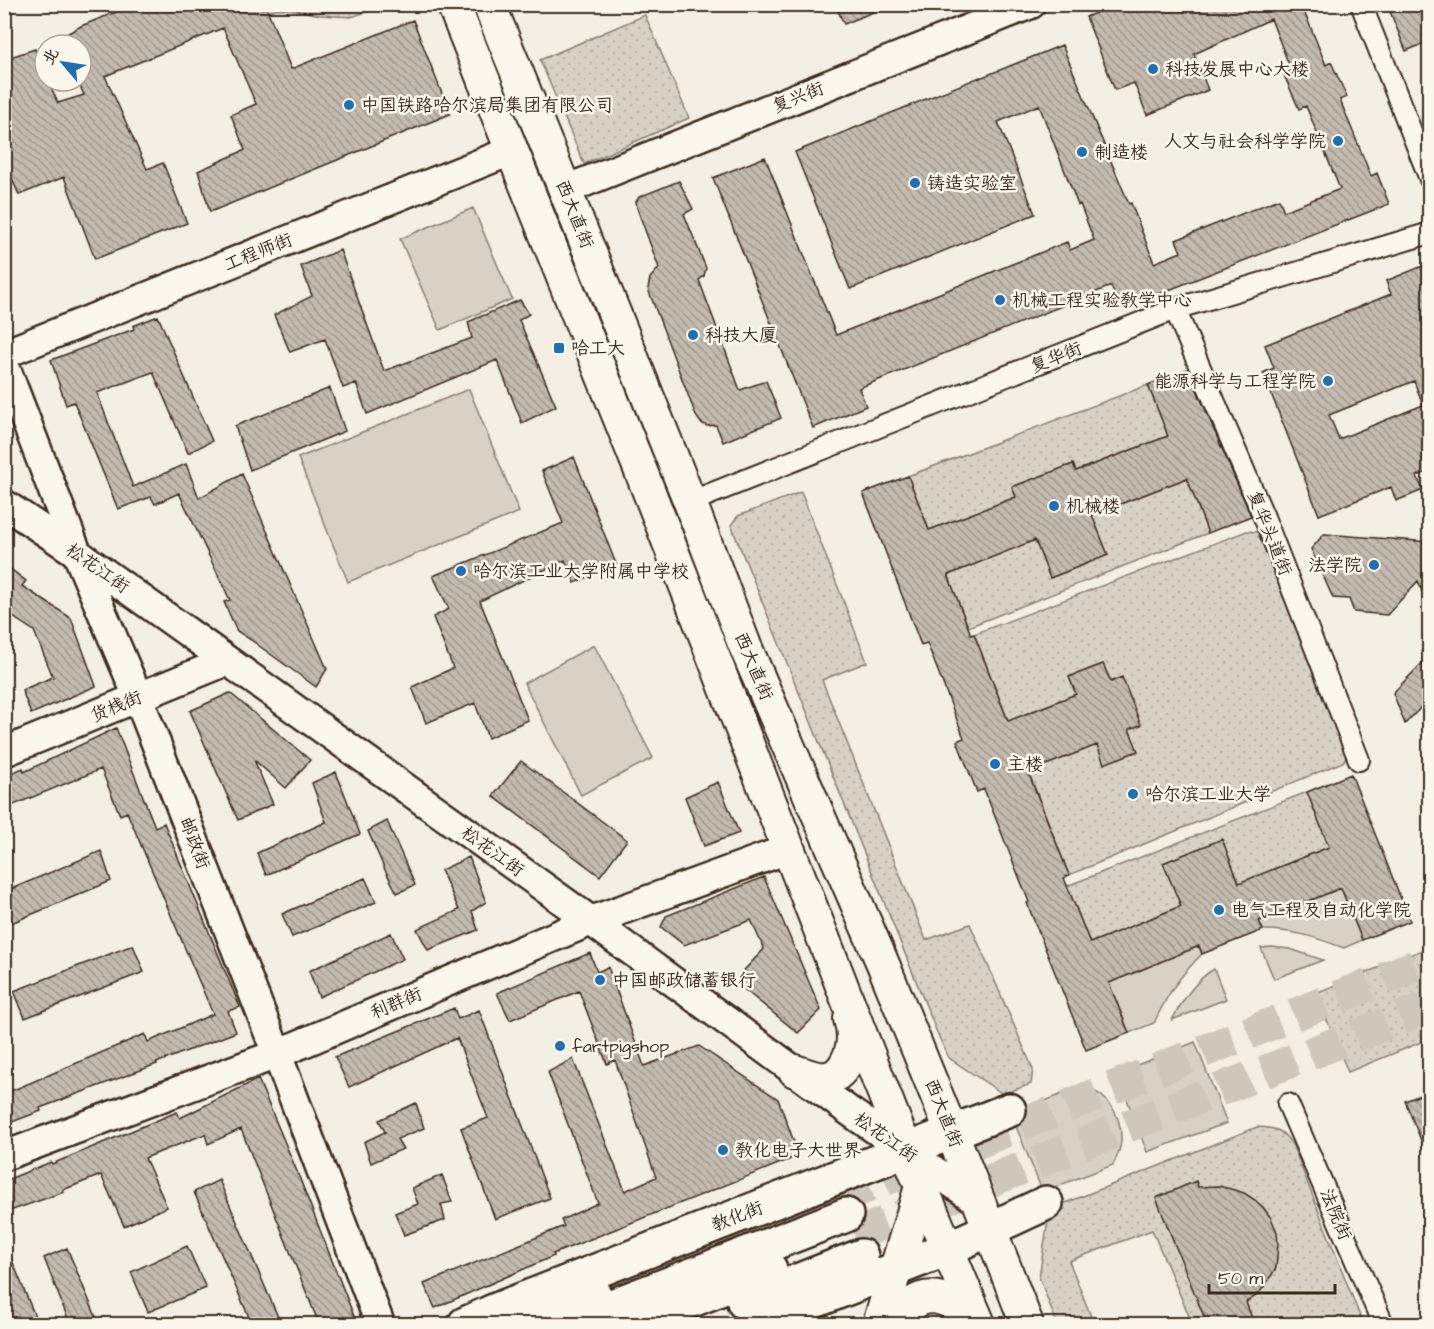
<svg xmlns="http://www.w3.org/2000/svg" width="1434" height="1329" viewBox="0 0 1434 1329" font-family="'Architects Daughter','LXGW WenKai TC',sans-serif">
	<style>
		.grass { fill: #d8d1c6; stroke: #8a7e72; stroke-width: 1.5 }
		.park { fill: url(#park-dots); stroke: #8a7e72; stroke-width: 1.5 }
		.building { fill: url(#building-back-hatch); stroke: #3b2a1e; stroke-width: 1.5; fill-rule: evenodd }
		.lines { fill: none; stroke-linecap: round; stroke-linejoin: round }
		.highway-tunnel { stroke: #cec8bc; stroke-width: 33; stroke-dasharray: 33 16; stroke-linecap: butt }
		.street-casing { stroke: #3b2a1e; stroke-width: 24 }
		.secondary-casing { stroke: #3b2a1e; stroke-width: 33 }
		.primary-casing { stroke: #3b2a1e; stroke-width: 36 }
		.highway-casing { stroke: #3b2a1e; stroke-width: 38 }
		.street { stroke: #fbf7ec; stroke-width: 20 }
		.secondary { stroke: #fbf7ec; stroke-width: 28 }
		.primary { stroke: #fbf7ec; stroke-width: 32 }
		.highway { stroke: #fbf7ec; stroke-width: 33 }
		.poi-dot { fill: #1f6fb2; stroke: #fbf7ec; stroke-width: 2 }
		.labels { text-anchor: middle; stroke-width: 5; stroke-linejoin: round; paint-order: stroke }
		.poi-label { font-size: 18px; fill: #3b2a1e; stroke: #fbf7ec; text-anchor: start }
		.street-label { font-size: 18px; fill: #3b2a1e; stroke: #fbf7ec }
	</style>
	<defs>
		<pattern id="park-dots" width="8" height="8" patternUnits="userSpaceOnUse" patternTransform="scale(1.5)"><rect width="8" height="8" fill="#d8d1c6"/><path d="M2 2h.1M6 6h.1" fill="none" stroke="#bab4aa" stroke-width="1.8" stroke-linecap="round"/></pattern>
		<pattern id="building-back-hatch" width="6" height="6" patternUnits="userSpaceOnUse" patternTransform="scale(1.5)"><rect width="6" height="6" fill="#c3bbb0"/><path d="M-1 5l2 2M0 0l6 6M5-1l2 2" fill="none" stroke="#a0988f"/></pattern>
	</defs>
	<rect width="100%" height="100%" fill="#f3efe4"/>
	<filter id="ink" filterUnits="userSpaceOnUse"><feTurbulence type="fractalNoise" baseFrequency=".0167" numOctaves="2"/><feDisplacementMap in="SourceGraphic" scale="12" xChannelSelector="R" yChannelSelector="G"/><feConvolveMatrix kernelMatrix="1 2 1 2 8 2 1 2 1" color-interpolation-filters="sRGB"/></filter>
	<g filter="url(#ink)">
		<path class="grass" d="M473,208L512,299L440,330L400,239Z
			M469,389L519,512L348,582L298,458Z
			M594,645L653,758L581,795L524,683Z
			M1341,888L1362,940L1344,948C1315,937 1293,930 1263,930L1259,921Z
			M1199,946L1202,954C1179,977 1168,993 1154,1023L1129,1033L1109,983Z
			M1272,947L1290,949L1323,960L1274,979L1261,948Z
			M1214,969L1226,999L1172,1020C1182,1001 1195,980 1214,969Z
			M1195,1042L1227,1123L1147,1152L1117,1073Z
			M1083,1086C1090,1089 1098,1092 1104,1098C1117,1109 1124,1130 1120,1147C1119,1153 1116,1159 1113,1165L1047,1190L1041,1188L1013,1119L1014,1113Z"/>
		<path class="park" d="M265,5H387L351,17L320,15L291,9H276L268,12Z
			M645,15L689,118L584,164L540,60Z
			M1148,385L1168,436L1076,471L1073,464L1012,487L1016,497L929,530L908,476Z
			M1187,478L1208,533L968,627L948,575L1035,540L1050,578L1108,555L1092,515Z
			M801,492L867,662L822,680L926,940L970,924L1033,1069L1031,1084L1003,1094L949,1058L938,1035L731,525L738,516Z
			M1247,531L1265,533L1347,756L1343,762L1069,875L1025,763L1041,767L1097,745L1137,751L1129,729L1140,725L1121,678L1111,682L1103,664L1069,677L1076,694L1020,716L1012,730L974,634Z
			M1307,792L1329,847L1239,883L1222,840L1163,863L1181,906L1090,943L1067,886Z
			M1429,947V1039L1348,1072L1316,993Z
			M1257,1127C1277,1128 1282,1129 1293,1146L1363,1324H1177L1190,1318L1152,1230L1069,1261L1094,1324H1057L1039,1277L1049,1214L1058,1206Z"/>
		<path class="building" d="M136,4H265L291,69L413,20L450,114L210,212L198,171L245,150L231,115L256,104L223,28L105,76L147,169L163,163L187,223L95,259L64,177L19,195L4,160V59L35,49L45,73V81H48L58,103L84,95L78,81H81V45H47L81,26Z
			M835,4H890V5L844,24Z
			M1117,4H1301L1326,65L1331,62L1347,97L1340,100L1371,176L1377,173L1389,204L1120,309L1111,286L859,388L866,406L813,428L713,178L765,157L836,335L1067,242L1070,250L1094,240L1080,204L1078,205L1039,105L998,122L1035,214L850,289L795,152L980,77V78L1062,45L1129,204L1131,203L1154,263L1181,252L1176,240L1279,199L1284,211L1340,189L1306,106L1299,109L1284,75L1291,70L1271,19L1194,54L1208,90L1147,115L1134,83L1115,90L1086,17Z
			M1387,4H1430V41L1406,51Z
			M679,181L693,209L684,214L706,268L704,276L699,280L740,390L766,381L781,418L723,442L716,425L707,426L701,423L696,416L648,289L650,278L659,268L637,208L636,202L639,197Z
			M340,250L384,371L472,338L468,322L520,300L529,314L519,320L556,406L522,423L497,360L367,414L356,383L343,388L325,339L290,352L274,315L312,296L301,266Z
			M1430,263V471L1417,476L1423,490L1396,501L1391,487L1319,515L1263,373L1274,368L1265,345L1391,294L1386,281ZM1414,381L1423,405L1339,439L1329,415Z
			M158,316L212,441L188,453L153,372L97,393L133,487L186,464L199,498L242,474L327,669L316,687L251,640L237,631L224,602L230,600L179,493L155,504L151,497L118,509L74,402L66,405L51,360L134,329L133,326Z
			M1188,369L1251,516L1208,533L1187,478L1092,515L1108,555L1050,578L1035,540L948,575L971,635L974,634L1008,721L1076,694L1069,677L1103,664L1111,682L1122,677L1141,725L1129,729L1138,751L1104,764L1097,745L1028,772L1069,875L1064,878L1090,943L1181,906L1163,863L1222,839L1239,883L1329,847L1307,792L1351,774L1410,921L1362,940L1341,888L1259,921L1263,930L1202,954L1199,946L1109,983L1129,1033L1086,1050L1027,903L1029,902L984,789L977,792L957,741L964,738L927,643L921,645L863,493L908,476L929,530L1016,497L1012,487L1073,464L1076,471L1168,436L1148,385Z
			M330,388L345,431L250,470L235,426Z
			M574,457L616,564L575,583L565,560L480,601L528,720L488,738L475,703L426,723L412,687L453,668L433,617L449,609L433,576L563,523L542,471Z
			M1324,534L1430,542V607H1428L1418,581L1387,615L1354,612L1349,599L1333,598L1311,549Z
			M4,564L26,581L22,586L71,618L96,686L31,714L22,690L53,677L34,631L4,611Z
			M1430,655V698L1405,724L1393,693Z
			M230,693L310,760L286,788L254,760L273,804L238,820L190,711Z
			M116,728L155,827L164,823L240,1007L228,1011L236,1032L156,1063L157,1064L40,1108L41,1111L4,1125V1094L145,1034L148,1042L213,1014L127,812L120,815L101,769L4,809V776L23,768L24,772Z
			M521,761L627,840L600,876L493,796Z
			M336,772L360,834L266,875L257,853L326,822L312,783Z
			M718,782L739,833L704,846L685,797Z
			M387,821L415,885L397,893L385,870L368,831Z
			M101,851L111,881L4,926V892Z
			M469,857L486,902L472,911L478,930L428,950L417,929L459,910L441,870Z
			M764,877L821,1010L798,1033L734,981L764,949L751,920L684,945L661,927L666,916Z
			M365,878L376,902L292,937L282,914Z
			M391,933L403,959L319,997L309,971Z
			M133,945L144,972L25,1018L14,991Z
			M590,953L597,972L608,967L644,1066L699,1046L778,1099L797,1150L791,1159L553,1254L554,1256L435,1308L424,1284L564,1226L561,1220L598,1203L548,1072L573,1059L625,1191L656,1177L615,1060L607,1064L579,991L510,1020L497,993Z
			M454,1008L458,1019L479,1010L550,1198L495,1219L461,1128L488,1118L457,1038L349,1087L335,1057Z
			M258,1079L296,1169L357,1324H319L241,1129L208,1144L205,1134L145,1158L167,1207L124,1226L101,1175L63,1190L64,1192L4,1213V1181L51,1162L52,1164L177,1112L180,1118Z
			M1430,1091V1160H1429L1405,1101Z
			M416,1103L424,1128L397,1139L403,1149L371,1163L364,1142L385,1132L379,1120Z
			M442,1175L452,1202L441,1204L445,1220L404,1235L395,1213L418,1204L412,1188Z
			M219,1180L281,1324H252L194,1192Z
			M1196,1181L1198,1187L1218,1186L1231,1189L1244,1193L1255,1200L1263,1207L1271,1218L1277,1232L1278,1245L1276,1268L1264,1287L1256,1296L1246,1302L1254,1324H1207L1156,1198Z
			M4,1243H5L38,1324H4Z
			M187,1246L206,1288L148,1312L131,1272Z
			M67,1248L99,1324H70L44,1258Z"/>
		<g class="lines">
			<path class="highway-tunnel" d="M839,1198L1430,960
				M854,1235L1430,1006"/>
			<g class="street-casing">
				<path id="street" d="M1361,4L1430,179
					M1175,309L1264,517L1359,760
					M690,502L1175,309L1430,233
					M1288,1104L1383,1324"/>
			</g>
			<g class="secondary-casing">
				<path id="secondary" d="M565,190L1031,4
					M4,354L511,151
					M4,364L77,553L138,697L277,1054L380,1324
					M4,504L77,553L591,921L849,1111L979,1202
					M4,752L227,661
					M4,1156L277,1054L591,921L788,849"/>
			</g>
			<g class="primary-casing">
				<path id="primary" d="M453,4L644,479L906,1150L979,1324
					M489,4L565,190L690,502L745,646L883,964L952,1133L1027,1324
					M795,1071C805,1074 816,1080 827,1078C844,1076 853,1052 853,1037C853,1031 852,1025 850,1019
					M879,1324L921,1187
					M892,1324C921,1286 940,1293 976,1317"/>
			</g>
			<g class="highway-casing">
				<path id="highway" d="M744,1302L861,1256
					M576,1320L846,1215
					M465,1324L496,1310L1009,1110
					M524,1324L595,1296
					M632,1324L770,1269
					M756,1324L947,1249L1046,1203"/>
			</g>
			<use href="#street" class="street"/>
			<use href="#secondary" class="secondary"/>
			<use href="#primary" class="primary"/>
			<use href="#highway" class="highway"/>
		</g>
	</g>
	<g class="poi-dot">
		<circle cx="1153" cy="69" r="6"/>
		<circle cx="349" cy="105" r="6"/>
		<circle cx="1338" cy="141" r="6"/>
		<circle cx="1082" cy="152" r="6"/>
		<circle cx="915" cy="183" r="6"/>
		<circle cx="1000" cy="300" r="6"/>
		<circle cx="693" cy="335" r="6"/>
		<rect x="553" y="342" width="12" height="12" rx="3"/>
		<circle cx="1328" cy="381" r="6"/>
		<circle cx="1054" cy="506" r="6"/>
		<circle cx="1374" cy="565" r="6"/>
		<circle cx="461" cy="571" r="6"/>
		<circle cx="995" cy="764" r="6"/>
		<circle cx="1133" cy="794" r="6"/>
		<circle cx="1219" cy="910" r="6"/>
		<circle cx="600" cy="980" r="6"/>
		<circle cx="560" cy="1046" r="6"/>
		<circle cx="723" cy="1150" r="6"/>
	</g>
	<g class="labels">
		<g class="poi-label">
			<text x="1165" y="75">科技发展中心大楼</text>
			<text x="361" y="111">中国铁路哈尔滨局集团有限公司</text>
			<text x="1326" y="147" text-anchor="end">人文与社会科学学院</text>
			<text x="1094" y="158">制造楼</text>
			<text x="927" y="189">铸造实验室</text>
			<text x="1012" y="306">机械工程实验教学中心</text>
			<text x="705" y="341">科技大厦</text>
			<text x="571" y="354">哈工大</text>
			<text x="1316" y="387" text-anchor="end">能源科学与工程学院</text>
			<text x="1066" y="512">机械楼</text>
			<text x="1362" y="571" text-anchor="end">法学院</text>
			<text x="473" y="577">哈尔滨工业大学附属中学校</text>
			<text x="1007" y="770">主楼</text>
			<text x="1145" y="800">哈尔滨工业大学</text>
			<text x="1231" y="916">电气工程及自动化学院</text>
			<text x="612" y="986">中国邮政储蓄银行</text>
			<text x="572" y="1052">fartpigshop</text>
			<text x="735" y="1156">教化电子大世界</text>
		</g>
		<g class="street-label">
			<text transform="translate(798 97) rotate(-22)" y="6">复兴街</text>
			<text transform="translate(575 214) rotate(68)" y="6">西大直街</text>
			<text transform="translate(258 252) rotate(-22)" y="6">工程师街</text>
			<text transform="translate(1056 357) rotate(-22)" y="6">复华街</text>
			<text transform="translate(1270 533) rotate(68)" y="6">复华头道街</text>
			<text transform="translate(98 568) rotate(35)" y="6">松花江街</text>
			<text transform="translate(754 666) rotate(67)" y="6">西大直街</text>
			<text transform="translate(116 706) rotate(-22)" y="6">货栈街</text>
			<text transform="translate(195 843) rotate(69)" y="6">邮政街</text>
			<text transform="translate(493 851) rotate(36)" y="6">松花江街</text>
			<text transform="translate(396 1003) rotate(-23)" y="6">利群街</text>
			<text transform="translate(944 1113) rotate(68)" y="6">西大直街</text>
			<text transform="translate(886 1137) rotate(35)" y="6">松花江街</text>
			<text transform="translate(1336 1214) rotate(67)" y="6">法院街</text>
			<text transform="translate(737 1216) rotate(-21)" y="6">教化街</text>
		</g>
	</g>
	<rect width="1434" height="1329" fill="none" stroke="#fbf7ec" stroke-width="24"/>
	<rect x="12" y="12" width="1410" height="1305" fill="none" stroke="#3b2a1e" stroke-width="2" filter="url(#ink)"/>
	<g transform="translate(63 63) rotate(299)"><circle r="28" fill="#fbf7ec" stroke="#aea59a" stroke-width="1.5"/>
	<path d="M0-4.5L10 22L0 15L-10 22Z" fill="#1f6fb2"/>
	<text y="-9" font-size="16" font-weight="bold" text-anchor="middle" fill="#3b2a1e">北</text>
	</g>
	<path d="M1209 1284v9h126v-9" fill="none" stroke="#3b2a1e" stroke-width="3"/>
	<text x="1218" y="1284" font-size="18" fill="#3b2a1e" stroke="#fbf7ec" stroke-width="4.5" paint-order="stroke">50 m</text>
</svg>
